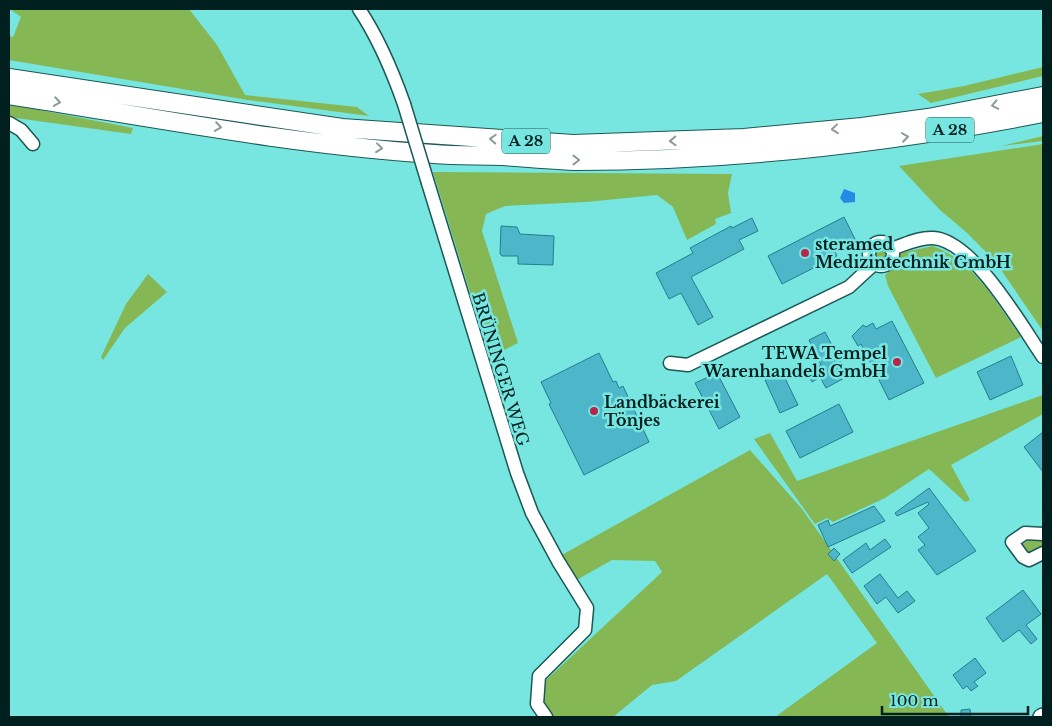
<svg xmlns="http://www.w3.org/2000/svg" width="1052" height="726" viewBox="0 0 1052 726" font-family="'Libre Baskerville',serif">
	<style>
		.green { fill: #85b755 }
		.water { fill: #2589e6 }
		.building { fill: #4db6c9; stroke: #277d8c }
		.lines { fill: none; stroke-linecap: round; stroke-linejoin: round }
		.minor-casing { stroke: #1b5856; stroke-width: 15 }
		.major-casing { stroke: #1b5856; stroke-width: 18 }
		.highway-casing { stroke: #1b5856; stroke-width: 20 }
		.minor { stroke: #fff; stroke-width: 12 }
		.major { stroke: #fff; stroke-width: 15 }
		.highway { stroke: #fff; stroke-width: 18 }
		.minor-bridge-casing { stroke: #1b5856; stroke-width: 15; stroke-linecap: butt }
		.minor-bridge { stroke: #fff; stroke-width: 12 }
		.oneway { stroke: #8c9b9a }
		.poi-dot { fill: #b6254c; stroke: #77e6e1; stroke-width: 2 }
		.labels { text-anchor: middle; stroke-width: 5; stroke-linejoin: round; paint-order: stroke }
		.shield { fill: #77e6e1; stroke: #245b59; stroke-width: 1 }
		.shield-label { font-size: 15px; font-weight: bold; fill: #00201f }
		.poi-label { font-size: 16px; font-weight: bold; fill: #00201f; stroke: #77e6e1; text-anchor: start }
		.street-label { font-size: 16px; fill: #00201f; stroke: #77e6e1 }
	</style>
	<rect width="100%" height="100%" fill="#77e6e1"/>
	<path class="green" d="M10,9H189L217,45L245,95L357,107L369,116L248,100L9,60V36L13,37L21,17Z
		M1043,67V76L931,103L918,94L964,86Z
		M9,105L19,106L133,128L131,134L9,117Z
		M1043,136V141L1001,146Z
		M1043,144V331L995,261L966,232L940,210L899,166Z
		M433,172L732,174L728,193L731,213L715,219L716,224L687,240L673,207L657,195L586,202L505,206L486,214L482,231L518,343L490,357Z
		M933,246C976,263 995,301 1021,337L936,378L888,286L885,275L899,264L900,253Z
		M873 254a7 7 0 1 1 14 0a7 7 0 1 1-14 0Z
		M148,274L167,292L125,328L103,360L101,357L126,304Z
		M1043,395V414L951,465L970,500L965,502L929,469L885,498L833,522L827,518L815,524L754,439L770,433L797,481Z
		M750,450L802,509L949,717H775L877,643L827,574L676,681L652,685L613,717H553L542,701L544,682L662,572L655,561L612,560L573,582L560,556Z
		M1030,539L1041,540L1043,543L1041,548L1030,555L1025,553L1022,545Z"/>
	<path class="water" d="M844,189L855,193V202L844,203L840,198Z"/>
	<path class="building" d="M844,217L855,239L834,250L837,256L782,284L768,256Z
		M752,218L758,231L739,240L744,249L691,277L713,317L698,325L681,293L669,299L656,273L693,253L690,248L731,226L732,228Z
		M501,226L517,227L520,234L554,236L553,265L518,264V256H502L500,254Z
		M892,321L924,383L889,400L861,344L858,346L852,336L863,325L866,327L873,323L876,329Z
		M825,332L848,376L826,388L820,377L812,382L807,372L821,365L809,340Z
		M599,353L613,382L616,381L619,388L623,386L649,442L584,475L549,404L551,403L541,382Z
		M1011,356L1023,385L990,400L977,372Z
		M782,372L798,405L780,413L765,380Z
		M717,373L740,417L719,429L695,383Z
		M839,404L853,432L800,458L786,431Z
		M1043,432V472L1024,447Z
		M929,488L976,551L937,575L918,550L925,545L918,537L929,528L918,513L929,504L928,502L897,516L895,513Z
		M874,506L885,521L828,547L818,525L828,520L830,526Z
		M885,539L891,547L852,573L843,560L866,543L870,550Z
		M834,548L840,554L834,561L828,554Z
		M880,574L898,598L907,591L915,601L898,613L886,597L877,604L864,586Z
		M1023,590L1041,614L1026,625L1037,639L1031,644L1019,630L1003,642L986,618Z
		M975,658L986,673L974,682L978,686L971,691L967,686L963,689L953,675Z
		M970,709L971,717H961V710Z"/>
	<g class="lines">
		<g class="minor-casing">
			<path id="minor" d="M359,9C379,39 392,70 404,104
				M9,123L21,130L33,144
				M428,183L517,473L532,513L558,561L587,608L585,630L539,676L537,704L546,717
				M869 254a12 12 0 1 1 24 0a12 12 0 1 1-24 0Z
				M891,249C904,245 919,237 933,238C973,240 1021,325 1043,357
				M670,363L688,365L849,287L874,264
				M1043,534L1025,533L1012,542L1023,557L1029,560L1043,553"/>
		</g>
		<g class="major-casing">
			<path id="major" d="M1041,717L1043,716"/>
		</g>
		<g class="highway-casing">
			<path id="highway" d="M9,78L342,128L573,144L744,138L862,127L928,118L1043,96
				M9,95C150,117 292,145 434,154C457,156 479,155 502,156C526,158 551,160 575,161C733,161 889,143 1043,113"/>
		</g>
		<use href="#minor" class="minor"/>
		<use href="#major" class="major"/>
		<use href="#highway" class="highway"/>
		<g class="minor-bridge-casing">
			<path id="minor-bridge" d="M404,104L428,183"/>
		</g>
		<use href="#minor-bridge" class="minor-bridge"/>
	</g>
	<defs><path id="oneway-chevron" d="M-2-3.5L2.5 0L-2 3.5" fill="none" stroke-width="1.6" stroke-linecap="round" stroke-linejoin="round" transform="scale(1.25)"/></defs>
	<g class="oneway">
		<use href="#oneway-chevron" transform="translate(57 102) rotate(9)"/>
		<use href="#oneway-chevron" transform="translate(995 105) rotate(169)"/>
		<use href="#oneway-chevron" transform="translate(218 127) rotate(9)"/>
		<use href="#oneway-chevron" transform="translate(835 129) rotate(174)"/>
		<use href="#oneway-chevron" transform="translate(905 137) rotate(-8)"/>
		<use href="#oneway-chevron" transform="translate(493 139) rotate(-177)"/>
		<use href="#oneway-chevron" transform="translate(673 141) rotate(178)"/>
		<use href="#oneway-chevron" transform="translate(379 148) rotate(6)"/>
		<use href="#oneway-chevron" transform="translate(576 160)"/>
	</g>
	<g class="poi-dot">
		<circle cx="805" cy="253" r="5"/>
		<circle cx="897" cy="362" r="5"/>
		<circle cx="594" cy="411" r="5"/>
	</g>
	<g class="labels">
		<g class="shield">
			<rect x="926" y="117.5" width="48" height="25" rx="4"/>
			<rect x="502" y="128.5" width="48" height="25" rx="4"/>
		</g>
		<g class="shield-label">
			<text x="950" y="135">A 28</text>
			<text x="526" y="146">A 28</text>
		</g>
		<g class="poi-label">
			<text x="815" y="250">steramed<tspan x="815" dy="18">Medizintechnik GmbH</tspan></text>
			<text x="887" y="359" text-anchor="end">TEWA Tempel<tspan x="887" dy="18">Warenhandels GmbH</tspan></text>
			<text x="604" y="408">Landbäckerei<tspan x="604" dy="18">Tönjes</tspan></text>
		</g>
		<g class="street-label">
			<text transform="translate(501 369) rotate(73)" y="6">BRÜNINGER WEG</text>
		</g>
	</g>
	<rect width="1052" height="726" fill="none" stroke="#00201f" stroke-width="20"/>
	<path d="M882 706v8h146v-8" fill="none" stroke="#00201f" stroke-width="2.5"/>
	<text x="890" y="706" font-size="15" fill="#00201f" stroke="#77e6e1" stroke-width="4" paint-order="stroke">100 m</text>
</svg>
